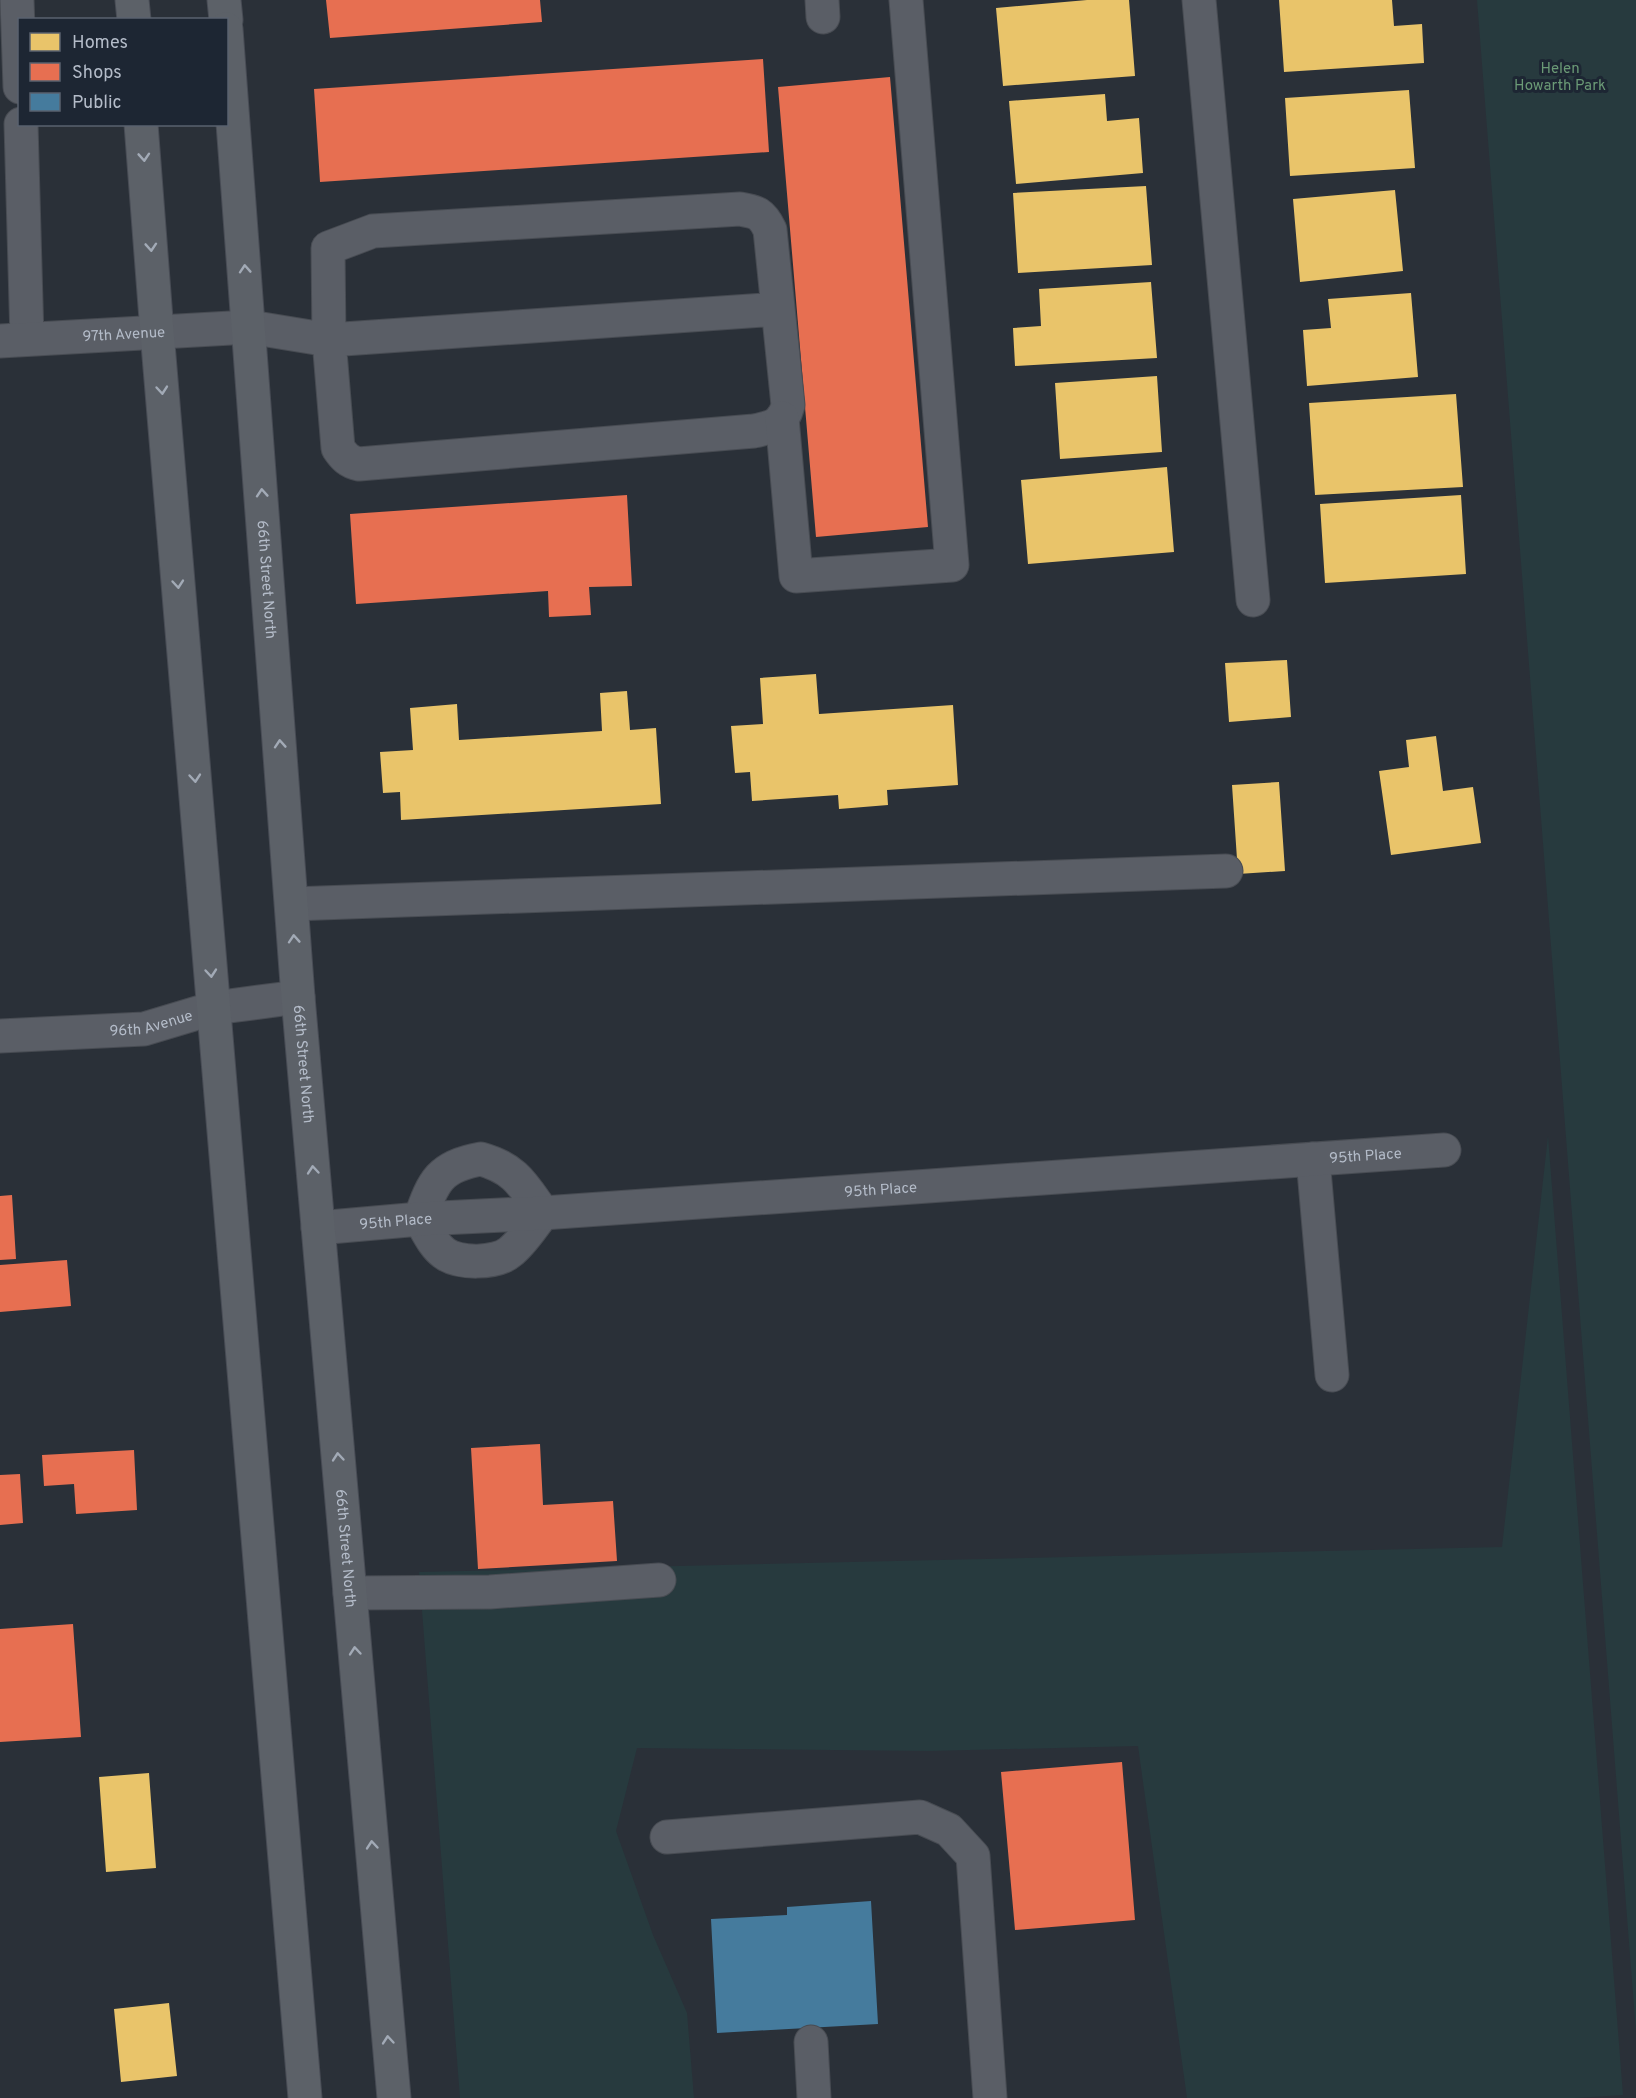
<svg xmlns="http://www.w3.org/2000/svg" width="1636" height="2098" viewBox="0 0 1636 2098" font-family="Overpass,sans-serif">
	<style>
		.green { fill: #273a3e }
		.homes { fill: #e9c46a }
		.shops { fill: #e76f51 }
		.public { fill: #457b9d }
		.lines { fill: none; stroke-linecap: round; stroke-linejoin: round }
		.minor-casing { stroke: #484c53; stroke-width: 35 }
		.major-casing { stroke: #484c55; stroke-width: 35 }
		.minor { stroke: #5a5e66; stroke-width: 33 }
		.major { stroke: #5c6168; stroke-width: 33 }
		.oneway { stroke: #a2aab6 }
		.labels { text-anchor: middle; stroke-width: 6; stroke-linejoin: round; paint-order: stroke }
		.park-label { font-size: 15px; fill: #6b9a76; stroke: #1d2633 }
		.street-label { font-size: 15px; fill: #b4bcc9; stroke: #1d2633 }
	</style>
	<rect width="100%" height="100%" fill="#2a3038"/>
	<path class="green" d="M1477,0H1636V2032Z
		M1548,1136L1623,2095L1575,2098H1187L1138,1746L929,1751L637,1748L616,1831L653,1935L687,2013L694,2098H460L419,1572L1502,1547Z"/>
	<path class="homes" d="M1087,0H1129L1135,76L1003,86L996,8Z
		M1279,0H1392L1394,26L1422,24L1424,63L1284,72Z
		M1409,90L1415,168L1290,176L1285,98Z
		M1105,94L1107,121L1139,118L1143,173L1016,184L1009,101Z
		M1146,186L1152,265L1018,273L1013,193Z
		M1395,190L1403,271L1300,282L1293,199Z
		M1151,282L1157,358L1015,366L1013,328L1041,326L1039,289Z
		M1411,293L1418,377L1307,386L1303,330L1331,328L1328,299Z
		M1157,376L1162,452L1060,459L1055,383Z
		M1456,394L1463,487L1315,495L1309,403Z
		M1167,467L1174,552L1028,564L1021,480Z
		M1461,495L1466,574L1325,583L1320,504Z
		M1287,660L1291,717L1229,722L1225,663Z
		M816,674L819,714L953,705L958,785L887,790L888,805L839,809L838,795L752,801L750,772L735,773L731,726L763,724L760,678Z
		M627,691L630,730L656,728L661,804L401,820L400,792L383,793L380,752L413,750L410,708L457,704L459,740L602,731L600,693Z
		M1436,736L1443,791L1473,787L1481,843L1391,855L1379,771L1409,767L1406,740Z
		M1279,782L1285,871L1238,874L1232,785Z
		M149,1773L156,1868L106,1872L99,1777Z
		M169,2003L177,2076L121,2082L114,2009Z"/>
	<path class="shops" d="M326,0H540L542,22L330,38Z
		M763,59L769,152L320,182L314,89Z
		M890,77L928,527L816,537L778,87Z
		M627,495L632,586L589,587L591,615L549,617L548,591L356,604L350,514Z
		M12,1195L16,1259L0,1260V1196Z
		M67,1260L71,1306L0,1312V1265Z
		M540,1444L543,1505L613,1501L617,1561L478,1569L471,1448Z
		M134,1450L137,1510L76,1514L74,1484L44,1486L42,1455Z
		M20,1474L23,1523L0,1525V1475Z
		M73,1624L81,1737L0,1742V1629Z
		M1122,1762L1135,1920L1015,1930L1001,1772Z"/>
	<path class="public" d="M871,1901L878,2024L717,2033L711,1919L787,1915V1907Z"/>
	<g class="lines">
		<g class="minor-casing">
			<g id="minor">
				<path d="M17,0L20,87"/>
				<path d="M822,0L823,17"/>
				<path d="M1199,0L1253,600"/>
				<path d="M21,124L27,339"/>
				<path id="s1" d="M0,341L249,327L329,340L328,248L373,231L740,209C757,212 762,213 770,230L788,405C783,425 773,427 754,431L359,464C349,462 344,457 338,448L329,340L778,309"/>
				<path d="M782,418L796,576L952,565L906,0"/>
				<path d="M292,904L1226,871"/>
				<path id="s2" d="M0,1036L144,1029L214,1008L298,997"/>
				<path d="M481,1159C516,1169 523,1185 543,1213C533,1225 523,1242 510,1252C496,1264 458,1264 444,1253C433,1245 427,1230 420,1219C433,1181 440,1166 481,1159Z"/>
				<path d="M1313,1159L1332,1375"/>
				<path id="s3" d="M318,1228L420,1219L543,1213L1444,1150"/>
				<path d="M350,1593L490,1592L659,1580"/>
				<path d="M667,1837L920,1817L949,1830L973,1856L990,2098"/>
				<path d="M811,2042L814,2098"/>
			</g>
		</g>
		<g class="major-casing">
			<g id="major">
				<path d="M132,0L134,20"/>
				<path d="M224,0L226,20"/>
				<path id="s4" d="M226,29L298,997L394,2098"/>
				<path d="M141,124L157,332L305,2098"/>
			</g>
		</g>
		<use href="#minor" class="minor"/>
		<use href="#major" class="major"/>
	</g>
	<defs><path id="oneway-chevron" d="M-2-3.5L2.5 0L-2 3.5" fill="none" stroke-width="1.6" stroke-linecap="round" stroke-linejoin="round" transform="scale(1.5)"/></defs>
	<g class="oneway">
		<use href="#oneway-chevron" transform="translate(144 157) rotate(86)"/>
		<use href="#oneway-chevron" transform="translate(151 247) rotate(86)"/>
		<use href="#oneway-chevron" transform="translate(245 269) rotate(-94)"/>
		<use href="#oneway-chevron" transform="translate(162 390) rotate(85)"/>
		<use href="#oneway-chevron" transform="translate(262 493) rotate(-94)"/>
		<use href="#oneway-chevron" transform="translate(178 584) rotate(85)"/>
		<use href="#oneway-chevron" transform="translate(280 744) rotate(-94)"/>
		<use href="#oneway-chevron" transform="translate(195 778) rotate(85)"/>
		<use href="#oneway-chevron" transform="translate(294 939) rotate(-94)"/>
		<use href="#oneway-chevron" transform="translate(211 973) rotate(85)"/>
		<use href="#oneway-chevron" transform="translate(313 1170) rotate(-95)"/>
		<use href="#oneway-chevron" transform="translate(338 1457) rotate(-95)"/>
		<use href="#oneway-chevron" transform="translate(355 1651) rotate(-95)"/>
		<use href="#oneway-chevron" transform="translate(372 1845) rotate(-95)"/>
		<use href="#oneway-chevron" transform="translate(388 2040) rotate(-95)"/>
	</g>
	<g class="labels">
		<g class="park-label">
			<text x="1560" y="73">Helen<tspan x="1560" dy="17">Howarth Park</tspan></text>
		</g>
		<g class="street-label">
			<text dy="5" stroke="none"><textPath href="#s1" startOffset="124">97th Avenue</textPath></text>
			<text dy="5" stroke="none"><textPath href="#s4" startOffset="552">66th Street North</textPath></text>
			<text dy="5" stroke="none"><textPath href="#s2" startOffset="152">96th Avenue</textPath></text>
			<text dy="5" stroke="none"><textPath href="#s4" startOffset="1038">66th Street North</textPath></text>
			<text dy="5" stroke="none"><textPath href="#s3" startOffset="1050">95th Place</textPath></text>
			<text dy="5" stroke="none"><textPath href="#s3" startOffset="564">95th Place</textPath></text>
			<text dy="5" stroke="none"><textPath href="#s3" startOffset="78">95th Place</textPath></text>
			<text dy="5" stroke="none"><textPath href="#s4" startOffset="1524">66th Street North</textPath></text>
		</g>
	</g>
	<rect x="18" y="18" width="210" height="108" fill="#1d2633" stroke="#59626f" stroke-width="1.5"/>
	<rect x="30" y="33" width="30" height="18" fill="#e9c46a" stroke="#59626f" stroke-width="1.5"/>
	<text x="72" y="48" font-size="18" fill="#b4bcc9">Homes</text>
	<rect x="30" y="63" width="30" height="18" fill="#e76f51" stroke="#59626f" stroke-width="1.5"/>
	<text x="72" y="78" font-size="18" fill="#b4bcc9">Shops</text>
	<rect x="30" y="93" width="30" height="18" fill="#457b9d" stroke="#59626f" stroke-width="1.5"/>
	<text x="72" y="108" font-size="18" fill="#b4bcc9">Public</text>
</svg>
